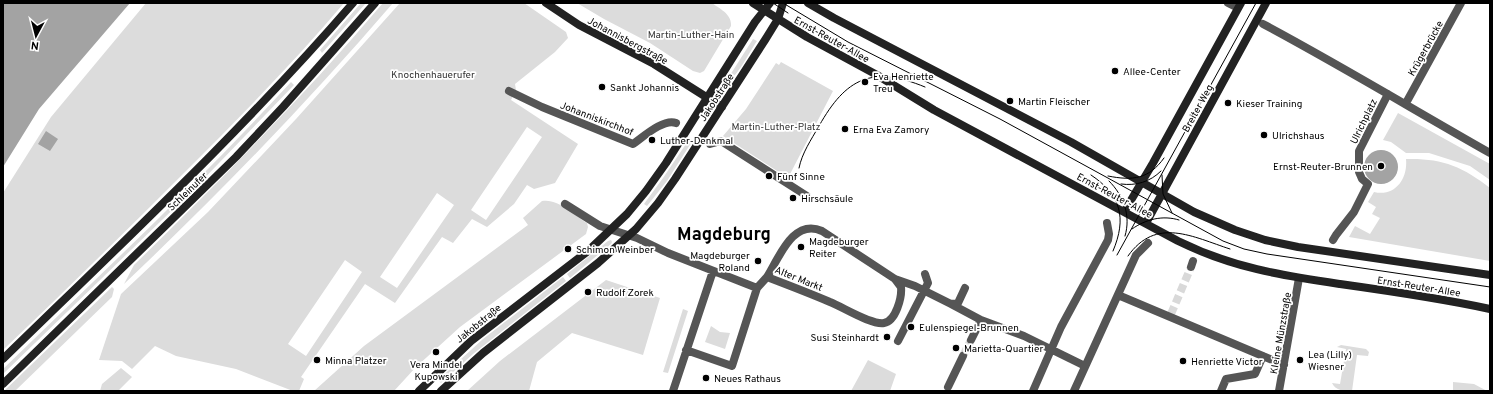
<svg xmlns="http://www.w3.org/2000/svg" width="1493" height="394" viewBox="0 0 1493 394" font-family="Overpass,sans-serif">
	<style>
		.green { fill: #dcdcdc; fill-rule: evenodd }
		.water { fill: #a3a3a3 }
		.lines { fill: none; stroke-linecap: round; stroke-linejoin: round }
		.street-tunnel { stroke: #d9d9d9; stroke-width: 8; stroke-dasharray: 8 4; stroke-linecap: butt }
		.street { stroke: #555; stroke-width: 8 }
		.secondary { stroke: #222; stroke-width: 8 }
		.tram { stroke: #000; stroke-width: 1 }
		.poi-dot { fill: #000; stroke: #fff; stroke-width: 1.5 }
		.labels { text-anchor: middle; stroke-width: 3.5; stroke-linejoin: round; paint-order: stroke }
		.park-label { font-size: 10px; fill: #333; stroke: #fff }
		.street-label { font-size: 10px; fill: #000; stroke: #fff }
		.poi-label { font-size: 10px; fill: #000; stroke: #fff; text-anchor: start }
		.town-label { font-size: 18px; font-weight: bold; fill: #000; stroke: #fff }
	</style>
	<rect width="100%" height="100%" fill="#fff"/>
	<path class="green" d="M146,3H344C294,62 241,116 187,170C126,231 65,291 3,350V193L51,117Z
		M361,3H366L322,53L320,50Z
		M383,3H393C309,101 218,195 124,284L134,265C220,181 305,95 383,3Z
		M400,3H524L566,32L568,38L555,52L515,84L516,90L511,100L578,144L555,183L534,189L527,185L514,204L487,227L472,219L453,243L442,237L395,303L365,284L301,377L304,379L299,391H293L236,369L176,356L155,346L132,369L122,361L99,360L121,294L208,212L296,119ZM527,127L542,137L486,220L471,210ZM437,193L454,205L397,288L380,277ZM345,260L362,272L306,356L288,344Z
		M577,3H712C720,9 732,14 731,26L704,71L700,73L693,71L650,43L604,19Z
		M753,39L757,41C750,51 736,80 725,83Z
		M781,62L833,91L788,178L723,136L746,109L776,63L779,65Z
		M291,82L294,85L194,189L3,374V369C100,275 199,182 291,82Z
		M1398,113L1490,164V180L1470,166L1429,153H1406L1391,142L1383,140Z
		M690,138L693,140L667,181L647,206L644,204L663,178Z
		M1406,159C1441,158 1462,166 1490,188V261L1349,237L1355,226L1370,234L1380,218L1372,214L1376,207L1368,202L1374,192C1395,197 1408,179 1406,159Z
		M542,201C558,198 574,215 587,223L588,227L586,234L460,327L416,367L394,391H314L364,346L528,225L523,218Z
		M611,240L612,242L611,244L570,278L567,274L608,241Z
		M563,277L566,281L473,354L442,382L441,383L438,380L483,339Z
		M606,280L660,298L643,355L572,333L537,362L529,391H467L500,361Z
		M112,287L114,289L112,297L15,391H4Z
		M683,309L688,311L668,373L663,372Z
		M711,326L720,332L730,333L725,349L705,342Z
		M1341,345L1366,349L1369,352L1368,356L1357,355L1352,391C1344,391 1336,391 1332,383L1340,384L1346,349L1337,347Z
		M868,360L896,374L890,391H851Z
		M121,368L132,377L118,391H100L102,384Z
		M1453,382L1474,384L1487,391H1453Z"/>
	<path class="water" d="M3,3H130L39,109L3,167Z
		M46,131L58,139L50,151L38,144Z
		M1364 167a17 17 0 1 1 34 0a17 17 0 1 1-34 0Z"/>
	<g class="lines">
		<path class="street-tunnel" d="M1171,314L1191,267
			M963,356L971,340"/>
		<path class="street" d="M1228,3L1234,6
			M1263,24C1340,65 1414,110 1490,153
			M509,91L542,107L633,144C643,137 664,118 676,123
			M1406,103L1461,3
			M710,144L721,141L807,196
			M565,204L600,226L637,238L668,253L757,288
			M1333,240L1336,235L1354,212L1368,184L1362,179L1359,172V151L1388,94
			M1191,267L1193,261
			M895,279L901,287C902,297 896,321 884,323C871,325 843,307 830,302C809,293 788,285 767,277C779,258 793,218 822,231L895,279L915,286L951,304L958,303L965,288
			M1118,295L1284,365
			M951,304L981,320L1024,336L1085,366
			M971,340L981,320
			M898,341L928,283L925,274
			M686,350L732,366L757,288L767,277
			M948,387L963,356
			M673,391L713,271
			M1033,391L1061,327L1108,240L1109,234L1107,223
			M1074,391L1136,255L1148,243
			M1221,391L1226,379L1255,374L1263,356
			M1279,391L1299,278"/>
		<path class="secondary" d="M546,3L579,25L654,64L722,107
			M753,3L807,37L877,75L934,110L1178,241C1233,268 1280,275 1340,284C1390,291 1440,298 1490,309
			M808,3L834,18L1071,142L1194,212L1235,230L1265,240L1298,247L1490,275
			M1124,212L1153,163L1241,3
			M1146,223L1266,3
			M3,359C122,243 244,129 353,3
			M3,384L236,157L283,107L375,3
			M419,391L471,341L588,251L627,214L646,191L666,163L755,22L770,3
			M441,391L483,353L598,263L636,229L658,203L675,179L765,40L778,19L783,3"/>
		<path class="tram" d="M773,3L788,13
			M783,3L848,42L1000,119L1223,241L1244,249L1267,254L1490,287
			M799,168C802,153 811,140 819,126C846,78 872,65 925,87
			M1091,175C1121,195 1127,218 1113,251
			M1162,175L1163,194L1172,213
			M1108,176C1133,181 1149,179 1164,158
			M1109,181C1124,196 1131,216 1125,236
			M1121,184C1136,186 1150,182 1161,171
			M1132,229C1146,219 1163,215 1179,220
			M1117,255L1256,3
			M1128,256C1156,216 1193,237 1230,249"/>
	</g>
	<g class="poi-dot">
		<circle cx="1115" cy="71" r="4"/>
		<circle cx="865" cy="82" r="4"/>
		<circle cx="602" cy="87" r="4"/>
		<circle cx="1010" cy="101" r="4"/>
		<circle cx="1228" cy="103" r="4"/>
		<circle cx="845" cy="129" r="4"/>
		<circle cx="1264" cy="135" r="4"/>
		<circle cx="652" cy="140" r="4"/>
		<circle cx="1381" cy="166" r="4"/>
		<circle cx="769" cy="176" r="4"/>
		<circle cx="793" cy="198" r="4"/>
		<circle cx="801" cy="247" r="4"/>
		<circle cx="568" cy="249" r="4"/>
		<circle cx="758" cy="261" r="4"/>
		<circle cx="588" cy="292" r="4"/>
		<circle cx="911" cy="327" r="4"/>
		<circle cx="887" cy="337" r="4"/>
		<circle cx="956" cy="348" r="4"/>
		<circle cx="436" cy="352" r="4"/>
		<circle cx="317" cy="360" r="4"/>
		<circle cx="1300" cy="360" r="4"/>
		<circle cx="1183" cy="361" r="4"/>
		<circle cx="706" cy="378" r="4"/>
	</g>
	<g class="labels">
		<g class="park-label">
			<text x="691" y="38">Martin-Luther-Hain</text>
			<text x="433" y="78">Knochenhauerufer</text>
			<text x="776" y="130">Martin-Luther-Platz</text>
		</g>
		<g class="street-label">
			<text transform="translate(832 39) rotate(29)" y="4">Ernst-Reuter-Allee</text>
			<text transform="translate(628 40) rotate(28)" y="4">Johannisbergstraße</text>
			<text transform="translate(1425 48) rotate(-61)" y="4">Krügerbrücke</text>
			<text transform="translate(716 97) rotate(-57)" y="4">Jakobstraße</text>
			<text transform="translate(1197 108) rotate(-61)" y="4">Breiter Weg</text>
			<text transform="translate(597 118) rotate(21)" y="4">Johanniskirchhof</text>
			<text transform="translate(1363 121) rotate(-64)" y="4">Ulrichplatz</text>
			<text transform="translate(187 191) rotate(-44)" y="4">Schleinufer</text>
			<text transform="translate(1115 195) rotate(28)" y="4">Ernst-Reuter-Allee</text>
			<text transform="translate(799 278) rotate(22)" y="4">Alter Markt</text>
			<text transform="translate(1419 286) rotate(9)" y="4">Ernst-Reuter-Allee</text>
			<text transform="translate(478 323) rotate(-39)" y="4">Jakobstraße</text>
			<text transform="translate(1280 333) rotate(-80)" y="4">Kleine Münzstraße</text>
		</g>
		<g class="poi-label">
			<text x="1123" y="75">Allee-Center</text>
			<text x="873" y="80">Eva Henriette<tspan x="873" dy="12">Treu</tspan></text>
			<text x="610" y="91">Sankt Johannis</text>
			<text x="1018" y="105">Martin Fleischer</text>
			<text x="1236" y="107">Kieser Training</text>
			<text x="853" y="133">Erna Eva Zamory</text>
			<text x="1272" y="139">Ulrichshaus</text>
			<text x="660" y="144">Luther-Denkmal</text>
			<text x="1373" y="170" text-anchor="end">Ernst-Reuter-Brunnen</text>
			<text x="777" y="180">Fünf Sinne</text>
			<text x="801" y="202">Hirschsäule</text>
			<text x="809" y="245">Magdeburger<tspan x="809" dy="12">Reiter</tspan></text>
			<text x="576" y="253">Schimon Weinber</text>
			<text x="750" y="259" text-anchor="end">Magdeburger<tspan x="750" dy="12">Roland</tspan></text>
			<text x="596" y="296">Rudolf Zorek</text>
			<text x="919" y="331">Eulenspiegel-Brunnen</text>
			<text x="879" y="341" text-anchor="end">Susi Steinhardt</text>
			<text x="964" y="352">Marietta-Quartier</text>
			<text x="1308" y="358">Lea (Lilly)<tspan x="1308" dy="12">Wiesner</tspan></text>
			<text x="325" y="364">Minna Platzer</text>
			<text x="1191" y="365">Henriette Victor</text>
			<text x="436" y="368" text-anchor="middle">Vera Mindel<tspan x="436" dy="12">Kupowski</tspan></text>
			<text x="714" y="382">Neues Rathaus</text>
		</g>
		<g class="town-label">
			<text x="724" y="240">Magdeburg</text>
		</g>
	</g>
	<rect width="1493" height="394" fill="none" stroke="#000000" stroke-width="8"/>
	<g transform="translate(36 36) rotate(187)" stroke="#ffffff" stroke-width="3" paint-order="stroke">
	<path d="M0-3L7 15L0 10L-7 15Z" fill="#000000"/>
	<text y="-6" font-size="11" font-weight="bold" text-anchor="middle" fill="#000000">N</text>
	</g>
</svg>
